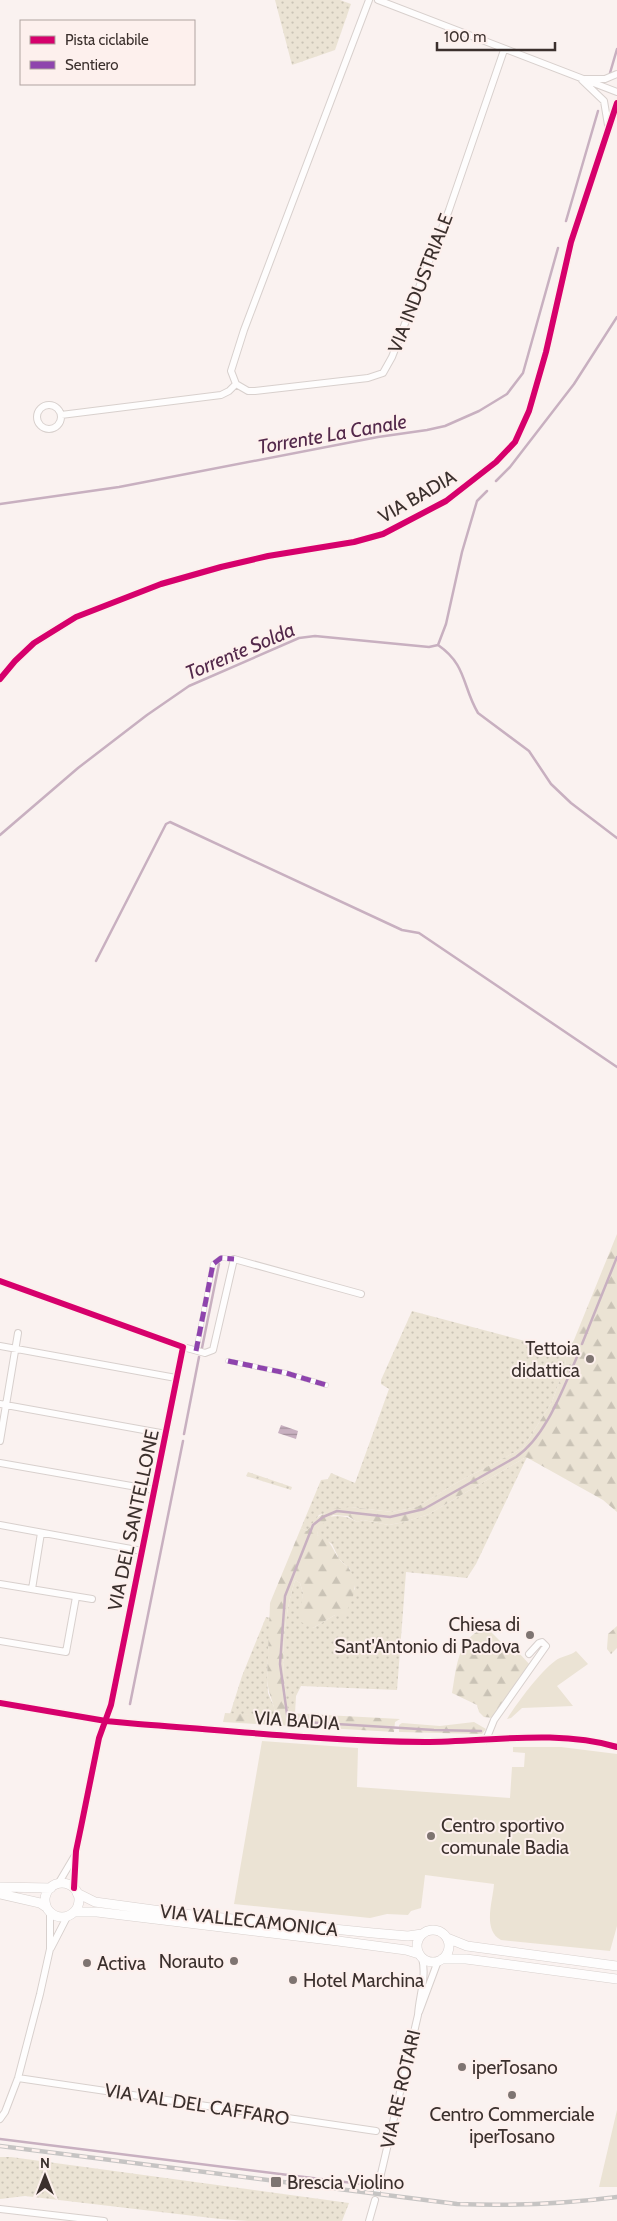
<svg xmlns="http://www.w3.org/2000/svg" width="617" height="2221" viewBox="0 0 617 2221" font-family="Cabin,sans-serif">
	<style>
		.grass { fill: url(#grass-dots) }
		.forest { fill: url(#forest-firs) }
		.garden { fill: #ebe3d4 }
		.water { fill: url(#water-rules) }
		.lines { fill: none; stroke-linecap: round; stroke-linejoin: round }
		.stream { stroke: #c8b0c0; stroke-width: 2.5 }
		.pedestrian-casing { stroke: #d8d0cd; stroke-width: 5.5 }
		.minor-casing { stroke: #d8d0cd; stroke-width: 8 }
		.secondary-casing { stroke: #d8d0cd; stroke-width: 10 }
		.pedestrian { stroke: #fefdfd; stroke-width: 4.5 }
		.minor { stroke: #fefdfd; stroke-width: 6 }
		.secondary { stroke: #fefdfd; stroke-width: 9 }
		.rail-casing { stroke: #c6c4c3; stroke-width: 4.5 }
		.rail { stroke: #fdf0ed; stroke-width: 2.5; stroke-dasharray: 8; stroke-linecap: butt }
		.quiet { stroke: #8e44ad; stroke-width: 5; stroke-dasharray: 10 5; stroke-linecap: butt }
		.cycleway-casing { stroke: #fdf0ed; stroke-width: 9 }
		.cycleway { stroke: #d6006c; stroke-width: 6 }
		.poi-dot { fill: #7e7471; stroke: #fdf0ed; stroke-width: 2 }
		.labels { text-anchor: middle; stroke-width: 4; stroke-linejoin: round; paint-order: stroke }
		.street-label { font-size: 19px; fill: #3b302d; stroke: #fdf0ed }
		.poi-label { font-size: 19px; fill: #3b302d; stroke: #fdf0ed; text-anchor: start }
		.water-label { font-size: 20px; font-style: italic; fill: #53294b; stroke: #fdf0ed }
	</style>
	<defs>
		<pattern id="grass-dots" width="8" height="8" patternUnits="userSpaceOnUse" patternTransform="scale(1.25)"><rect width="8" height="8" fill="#ebe3d4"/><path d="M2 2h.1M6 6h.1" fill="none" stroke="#cac3b6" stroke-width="1.8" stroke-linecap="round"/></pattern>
		<pattern id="forest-firs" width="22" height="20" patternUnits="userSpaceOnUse" patternTransform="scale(1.25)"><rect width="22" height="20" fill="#ebe3d4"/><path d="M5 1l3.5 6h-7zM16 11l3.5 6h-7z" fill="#cac3b6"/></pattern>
		<pattern id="water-rules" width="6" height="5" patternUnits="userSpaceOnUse" patternTransform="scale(1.25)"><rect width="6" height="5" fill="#c8b0c0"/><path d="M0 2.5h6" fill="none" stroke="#a4909c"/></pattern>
	</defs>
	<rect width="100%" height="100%" fill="#faf2f0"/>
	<path class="grass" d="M275,0H340L351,4L335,50L292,65Z
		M412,1311L567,1352L565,1366L552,1402L523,1448L458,1482L417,1507L392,1512L351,1507L319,1515L307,1531L301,1528L321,1480L328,1479L331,1473L355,1483L389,1389L381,1384V1380Z
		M526,1457H527L476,1564L467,1578L406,1572L397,1690L301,1686L296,1696L295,1714L288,1713C281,1666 281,1626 295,1580L300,1583L303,1593L302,1603L313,1628L335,1615L355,1589L350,1569L339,1559L332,1544L317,1535C319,1513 342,1512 357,1522L363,1520L389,1525L404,1522L429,1514Z
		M248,1472L292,1487L291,1490L246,1476Z
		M266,1617L270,1618L267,1680L268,1693L274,1707L275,1716L230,1714L242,1676Z
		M0,2157H11L349,2203L342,2221H248L220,2219L25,2196L0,2199Z"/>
	<path class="forest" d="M617,1234V1512L603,1500L526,1457L429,1514L404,1522L389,1525L363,1520L357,1522L348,1516L333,1515L319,1527L317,1535C330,1539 331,1546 337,1556C340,1562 347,1565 350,1570C359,1586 353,1600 345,1614L335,1615L313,1628L301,1622L299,1618L303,1593L300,1583L295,1580C281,1626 281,1666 288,1713L400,1719L395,1722L394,1732L223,1722L225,1713L275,1716C275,1704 268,1694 267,1680L270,1603L301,1528L307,1531L316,1518L333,1509L351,1507L392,1512L417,1507L458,1482L523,1448L552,1402L565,1366L567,1352L574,1340Z
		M617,1626V1648L611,1654L607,1649L608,1634Z
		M479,1631L491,1632L515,1656L519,1653L531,1666L494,1718L484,1717L479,1712L477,1705L452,1693C456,1672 457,1641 479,1631Z
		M474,1722L486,1729L482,1734L399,1732V1725L402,1723L440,1726Z"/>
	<path class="garden" d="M576,1651L588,1664L557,1686L573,1706L522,1708L511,1718L507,1719C517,1703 540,1672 555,1661C561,1656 570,1656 576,1651Z
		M262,1741L358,1748L357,1787L510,1798L512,1767H524L525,1753L513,1752V1747H561L617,1754V1926L610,1951L501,1940C482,1930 493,1901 494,1884L425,1875L421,1908L411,1911L408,1915L387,1914L370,1918L234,1904Z
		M617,2110V2187H599Z"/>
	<path class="water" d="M281,1425L298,1431L296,1439L278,1433Z"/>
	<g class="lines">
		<path class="stream" d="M610,73L617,49
			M566,221L598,111
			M496,481L510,467L574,384L617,317
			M0,504L119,487L378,437L427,430L445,426L479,411L507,394L523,373L558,248
			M438,645C467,665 462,686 478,713L529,751L551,784L571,803L617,838
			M0,835L78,768L147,715L189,686L299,638L315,636L429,647L438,645L446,624L462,552L477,501L487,491
			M96,961L166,824L170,822L402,930L419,933L617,1067
			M582,1344L617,1257
			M202,1348L219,1264
			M184,1434L199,1357
			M130,1704L183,1441
			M288,1721L280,1664L285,1596L313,1525L323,1517L337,1511L390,1517L424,1509L516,1457C546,1437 563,1388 577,1357
			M288,1721L434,1730L481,1731
			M0,2139L361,2184"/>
		<g class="pedestrian-casing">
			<path id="pedestrian" d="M196,1351L213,1264L221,1258L234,1259
				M228,1361L286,1373L326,1385"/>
		</g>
		<g class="minor-casing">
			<path id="minor" d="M378,0L617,92
				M585,79H605L617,74
				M582,80L604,101L608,125
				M236,384L248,391H255L368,378L383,373L392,357L449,210L504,50
				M37 417a12 12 0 1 1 24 0a12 12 0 1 1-24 0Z
				M61,415L221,395L229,391L236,384L231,371L244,330L369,0
				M0,679L15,661L34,643L76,617L161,584L221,567L268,556L354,542L383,534L446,501L496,462L515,442L529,411L546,352L571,242L617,103
				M0,1281L183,1347L111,1705L99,1738L81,1827L76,1851L74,1888
				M0,1346L176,1378
				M183,1347L205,1353L213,1350L234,1259L361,1294
				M0,1404L166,1434
				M0,1441L18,1333
				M0,1463L154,1490
				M0,1525L142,1551
				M0,1584L92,1599
				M32,1589L41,1533
				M0,1641L66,1652L76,1597
				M0,1703L106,1721L138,1724C233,1731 329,1741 425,1742C487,1742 556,1729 617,1747
				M486,1740L494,1720L546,1646L542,1642L539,1643L529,1654
				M58,1884L74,1857
				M51,1948L67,1917
				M419,2012L438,1961
				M18,2078L376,2131
				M0,2119L5,2112L18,2078L40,1994L50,1949V1913
				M377,2191L418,2015C419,1996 427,1977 422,1958
				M0,2209L104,2221
				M369,2221L375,2200"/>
		</g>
		<g class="secondary-casing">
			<path id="secondary" d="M45 1900a17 17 0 1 1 34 0a17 17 0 1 1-34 0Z
				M0,1887L51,1888
				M77,1893L95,1902L183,1914L373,1933L408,1936L422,1934
				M0,1894L40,1903L46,1907
				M74,1912H97L338,1941L406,1950L419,1954
				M417 1946a16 16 0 1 1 32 0a16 16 0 1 1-32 0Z
				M447,1938L467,1946L617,1966
				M442,1959H466L617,1979"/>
		</g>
		<use href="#pedestrian" class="pedestrian"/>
		<use href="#minor" class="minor"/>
		<use href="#secondary" class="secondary"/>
		<g class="rail-casing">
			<path id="rail" d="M0,2146L457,2204C510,2206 564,2204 617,2197"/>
		</g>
		<use href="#rail" class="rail"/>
		<path class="quiet" d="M196,1351L213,1264L221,1258L234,1259
			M228,1361L286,1373L326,1385"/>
		<g class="cycleway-casing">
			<path id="cycleway" d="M0,679L15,661L34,643L76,617L161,584L221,567L268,556L354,542L383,534L446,501L496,462L515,442L529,411L546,352L571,242L617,103
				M0,1281L183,1347L111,1705L99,1738L81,1827L76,1851L74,1888
				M0,1703L106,1721L138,1724C233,1731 329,1741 425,1742C487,1742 556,1729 617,1747"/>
		</g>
		<use href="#cycleway" class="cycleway"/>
	</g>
	<g class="poi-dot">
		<circle cx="590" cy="1359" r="5"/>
		<circle cx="530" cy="1635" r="5"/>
		<circle cx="431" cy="1836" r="5"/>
		<circle cx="234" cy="1961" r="5"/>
		<circle cx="87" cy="1963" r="5"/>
		<circle cx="293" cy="1980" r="5"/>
		<circle cx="462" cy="2067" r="5"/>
		<circle cx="512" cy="2095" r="5"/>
		<rect x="270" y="2176" width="12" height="12" rx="2.5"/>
	</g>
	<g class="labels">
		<g class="street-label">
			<text transform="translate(420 283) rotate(-69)" y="7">VIA INDUSTRIALE</text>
			<text transform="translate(417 496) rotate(-30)" y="7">VIA BADIA</text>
			<text transform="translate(133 1520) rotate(-78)" y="7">VIA DEL SANTELLONE</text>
			<text transform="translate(297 1720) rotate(4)" y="7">VIA BADIA</text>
			<text transform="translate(249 1920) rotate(6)" y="7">VIA VALLECAMONICA</text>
			<text transform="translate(400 2089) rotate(-77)" y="7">VIA RE ROTARI</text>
			<text transform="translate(197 2104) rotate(9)" y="7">VIA VAL DEL CAFFARO</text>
		</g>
		<g class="poi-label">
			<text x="580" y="1355" text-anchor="end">Tettoia<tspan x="580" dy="22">didattica</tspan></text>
			<text x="520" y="1631" text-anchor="end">Chiesa di<tspan x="520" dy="22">Sant'Antonio di Padova</tspan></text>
			<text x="441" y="1832">Centro sportivo<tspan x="441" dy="22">comunale Badia</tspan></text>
			<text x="224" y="1968" text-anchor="end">Norauto</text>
			<text x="97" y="1970">Activa</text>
			<text x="303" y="1987">Hotel Marchina</text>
			<text x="472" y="2074">iperTosano</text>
			<text x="512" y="2121" text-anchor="middle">Centro Commerciale<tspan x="512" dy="22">iperTosano</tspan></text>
			<text x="287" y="2189">Brescia Violino</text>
		</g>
		<g class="water-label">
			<text transform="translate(332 434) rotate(-10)" y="7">Torrente La Canale</text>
			<text transform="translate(240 651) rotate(-23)" y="7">Torrente Solda</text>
		</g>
	</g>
	<rect x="20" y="20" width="175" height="65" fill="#fdf0ed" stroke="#afa3a0"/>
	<rect x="30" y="36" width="25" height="8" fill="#d6006c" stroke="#afa3a0"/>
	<text x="65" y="45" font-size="15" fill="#3b302d">Pista ciclabile</text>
	<rect x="30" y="61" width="25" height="8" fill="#8e44ad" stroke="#afa3a0"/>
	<text x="65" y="70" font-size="15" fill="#3b302d">Sentiero</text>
	<g transform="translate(45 2176)" stroke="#fdf0ed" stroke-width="4" paint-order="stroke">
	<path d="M0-4L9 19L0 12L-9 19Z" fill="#3b302d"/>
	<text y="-8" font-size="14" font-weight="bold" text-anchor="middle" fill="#3b302d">N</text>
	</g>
	<path d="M437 42v8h118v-8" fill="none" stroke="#3b302d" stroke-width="2.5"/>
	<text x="444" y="42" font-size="15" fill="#3b302d" stroke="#fdf0ed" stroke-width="4" paint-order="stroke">100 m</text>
</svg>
